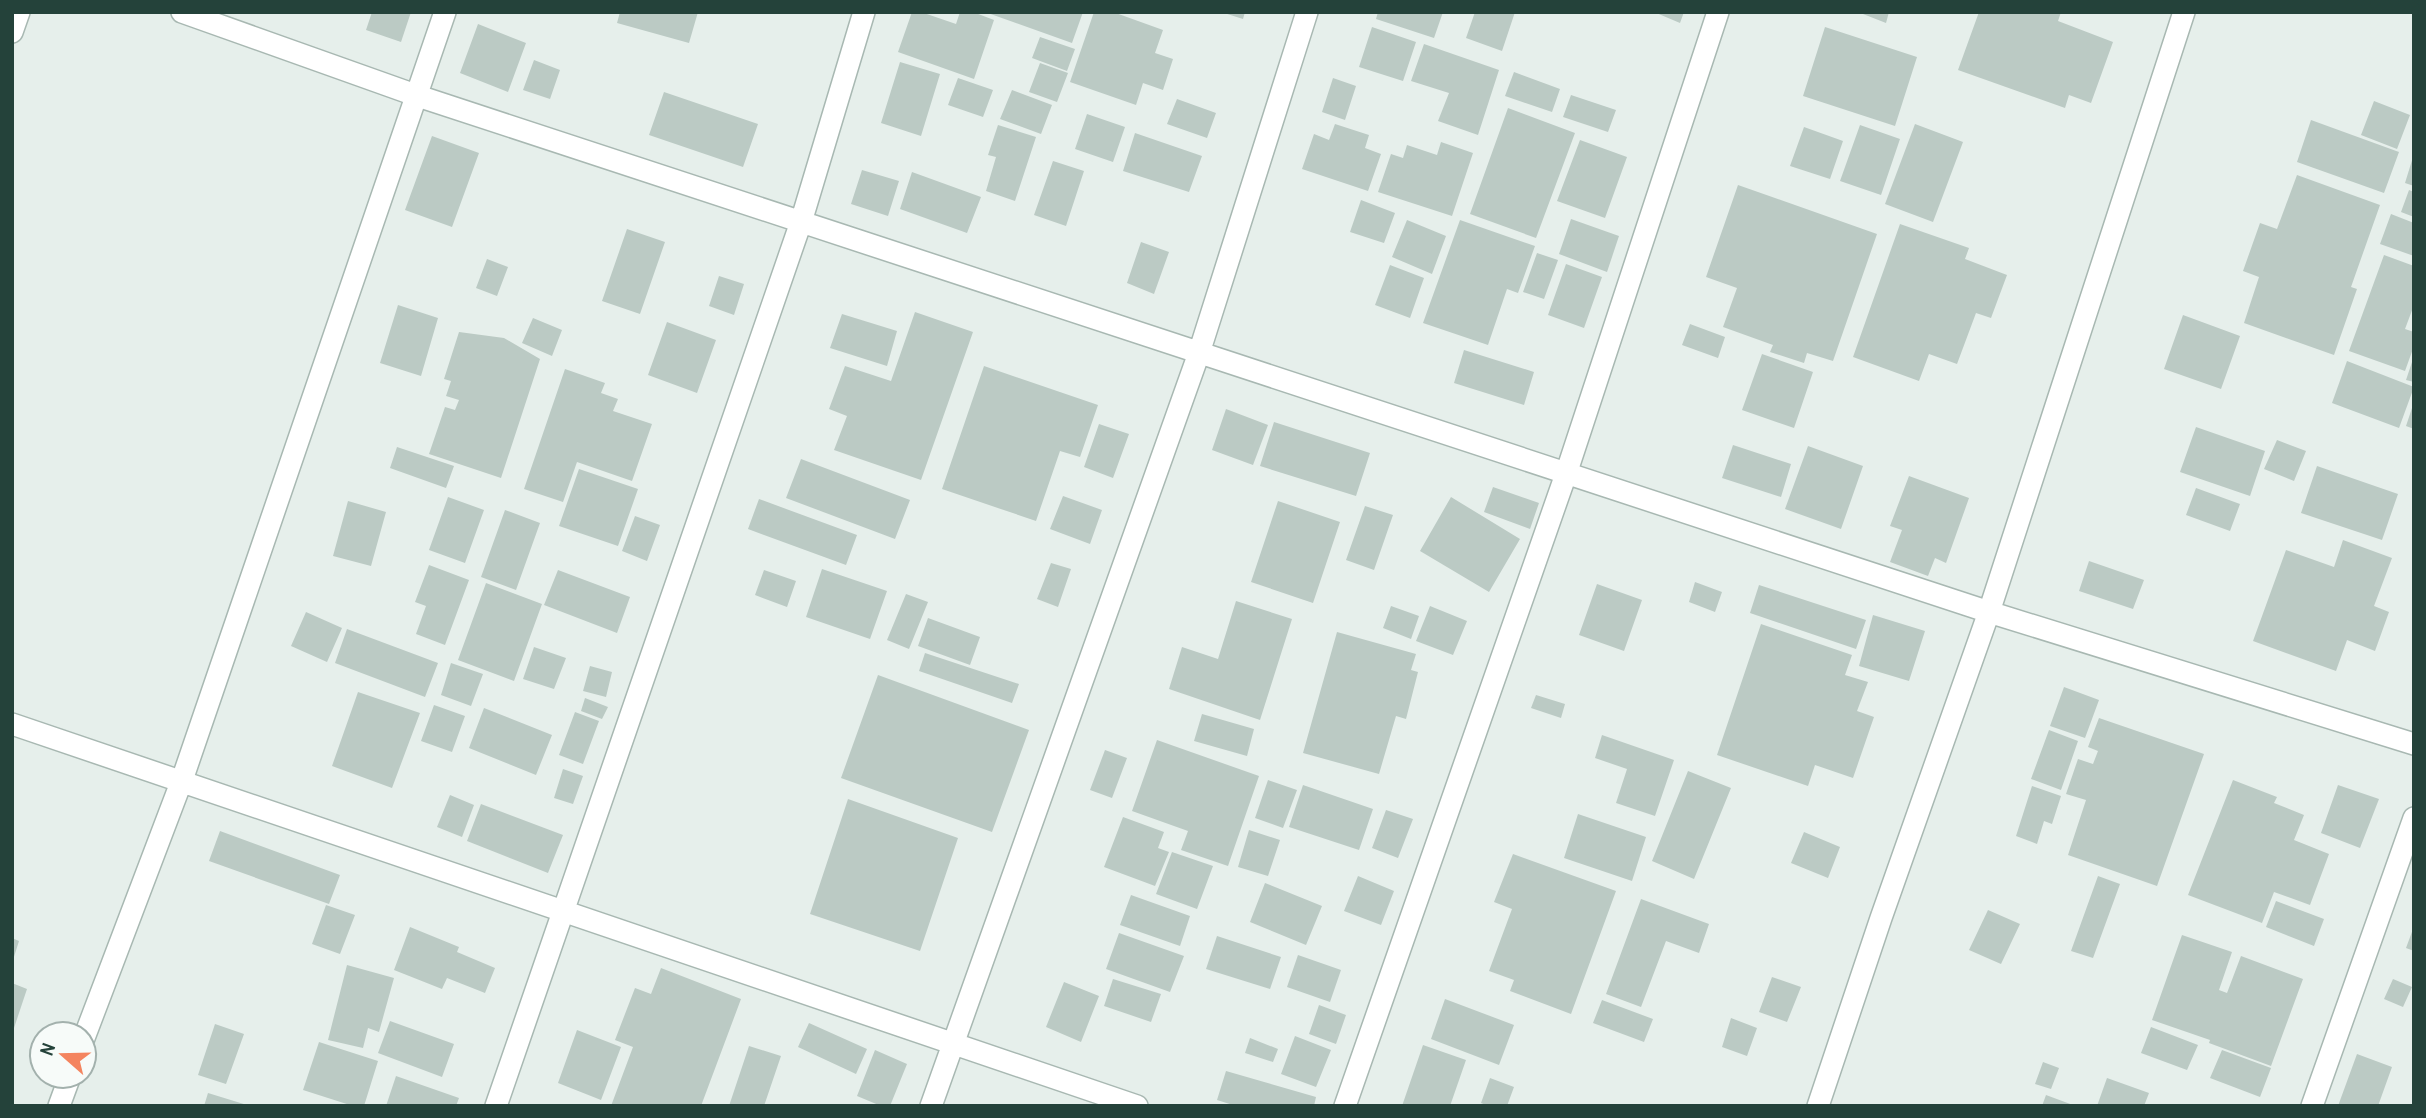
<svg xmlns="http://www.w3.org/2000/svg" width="2426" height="1118" viewBox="0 0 2426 1118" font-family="'Archivo Narrow',sans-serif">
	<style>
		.building { fill: #bbcac4 }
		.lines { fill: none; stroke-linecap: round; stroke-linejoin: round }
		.street-casing { stroke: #a8b8b2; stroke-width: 24 }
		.street { stroke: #fff; stroke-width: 21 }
	</style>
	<rect width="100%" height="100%" fill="#e6efeb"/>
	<path class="building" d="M372,12H411L401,42L366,30Z
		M620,12H698L689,43L617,23Z
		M912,12H921L956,24L960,12H973L994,20L974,79L898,52Z
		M985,12H1083L1072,43Z
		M1094,12H1113L1163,30L1155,53L1173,59L1163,90L1143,83L1136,105L1070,82Z
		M1221,12H1245L1243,19Z
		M1378,12H1443L1434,38L1376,19Z
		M1475,12H1515L1502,51L1466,38Z
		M1654,12H1684L1680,23Z
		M1864,12H1889L1886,23L1863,14Z
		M1979,12H2061L2058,21L2113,42L2091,103L2069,95L2065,108L1958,70Z
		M478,24L526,43L508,92L460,73Z
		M1372,27L1416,42L1403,81L1359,67Z
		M1825,27L1917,57L1895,126L1803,96Z
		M1040,37L1075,49L1067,71L1032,58Z
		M1424,44L1499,70L1478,135L1438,121L1449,93L1411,81Z
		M534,60L560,70L550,99L523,90Z
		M900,62L940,74L921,136L881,123Z
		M1040,63L1068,73L1057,102L1029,92Z
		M1514,72L1560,89L1552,112L1505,96Z
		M958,78L993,90L983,117L948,105Z
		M1333,78L1356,86L1345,120L1322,112Z
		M1012,90L1052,105L1041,134L1000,119Z
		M664,92L758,124L743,167L649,135Z
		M1571,95L1616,110L1608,132L1563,117Z
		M1177,99L1216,113L1207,138L1167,124Z
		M2374,101L2410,115L2397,149L2361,135Z
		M1508,108L1575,133L1536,238L1470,214Z
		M1087,114L1125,127L1113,162L1075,149Z
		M2311,120L2399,152L2384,193L2297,162Z
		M1335,124L1369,135L1365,148L1381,154L1368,191L1302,169L1314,134L1329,140Z
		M1915,124L1963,142L1933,222L1885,204Z
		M998,125L1036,137L1015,201L986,191L996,157L988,155Z
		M1860,125L1900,139L1881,195L1840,181Z
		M1804,127L1843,141L1830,179L1790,166Z
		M1135,133L1202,156L1189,192L1123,171Z
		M432,136L479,153L452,227L405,210Z
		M1580,140L1627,157L1605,218L1557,201Z
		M1441,142L1473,153L1452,216L1378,192L1391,154L1403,158L1407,145L1437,155Z
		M2413,157H2414V186L2405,183Z
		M1053,161L1084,171L1066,226L1034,215Z
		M862,170L899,181L888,216L851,204Z
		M912,172L981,197L967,233L900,209Z
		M2297,175L2380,205L2351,287L2357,289L2334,355L2244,323L2259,277L2243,271L2260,223L2277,229Z
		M1738,185L1877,234L1833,361L1807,353L1804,363L1770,352L1773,345L1723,327L1737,288L1706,277Z
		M2409,190L2414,192V217L2401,212Z
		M1361,200L1395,213L1384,243L1350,232Z
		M2391,214L2414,223V256L2380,244Z
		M1571,219L1619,236L1607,272L1559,254Z
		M1407,220L1446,236L1432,274L1392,257Z
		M1460,220L1535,246L1518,293L1507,289L1488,345L1423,323Z
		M1900,224L1969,248L1965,259L2007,275L1991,318L1976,313L1957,364L1929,354L1919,381L1853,357Z
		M627,229L665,242L640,314L602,301Z
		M1141,242L1169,252L1154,294L1127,283Z
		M1537,253L1558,260L1544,299L1523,292Z
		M2384,255L2414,266V305L2405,329L2414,332V346L2405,371L2349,351Z
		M487,259L508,267L497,296L476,288Z
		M1566,264L1602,277L1584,328L1548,315Z
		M1390,265L1424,278L1410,318L1375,305Z
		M719,276L744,284L734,315L709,306Z
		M398,305L438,318L421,376L380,363Z
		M915,312L973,332L921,480L834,450L847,416L829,409L845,366L891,381Z
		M842,314L897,331L887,366L830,348Z
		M2183,315L2240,336L2221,389L2164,369Z
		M533,318L562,330L552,356L522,343Z
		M667,322L716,340L697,393L648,375Z
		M1690,324L1725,337L1718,358L1682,345Z
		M459,332L504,338L540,359L501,478L429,454L445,407L455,410L459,400L446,396L451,381L444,379Z
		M1464,350L1534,372L1524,405L1454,383Z
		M1762,354L1813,372L1794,428L1742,410Z
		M2413,359L2414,360V382L2406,380Z
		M2347,361L2414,387L2399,428L2332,403Z
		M984,366L1098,405L1080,457L1060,451L1036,521L942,489Z
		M565,369L605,383L601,393L618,399L613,411L652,424L632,481L577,462L563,502L524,489Z
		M2413,405H2414V429L2406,426Z
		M1226,409L1268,425L1253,465L1212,450Z
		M1274,422L1370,453L1356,496L1260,466Z
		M1099,424L1129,434L1113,478L1084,467Z
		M2196,427L2265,451L2250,496L2180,472Z
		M2277,440L2306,451L2294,481L2264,469Z
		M1733,445L1791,464L1781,497L1722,478Z
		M1808,446L1863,466L1841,529L1785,509Z
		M397,447L454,466L446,488L390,468Z
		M801,459L910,500L895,539L786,498Z
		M2317,466L2398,494L2382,540L2301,513Z
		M579,469L638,489L618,546L559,526Z
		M1909,476L1969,498L1946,563L1935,558L1928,576L1890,562L1902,530L1890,526Z
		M1493,487L1539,503L1530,529L1484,512Z
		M2196,488L2240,504L2230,531L2186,515Z
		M1063,496L1102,510L1090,544L1050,529Z
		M448,497L484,510L465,563L429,550Z
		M1451,497L1520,539L1489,592L1420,551Z
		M759,499L857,535L846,565L748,529Z
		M348,501L386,512L371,566L333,556Z
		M1278,501L1340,522L1313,603L1251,582Z
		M1365,506L1393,515L1374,570L1346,560Z
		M505,510L540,523L516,590L481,577Z
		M635,516L660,525L647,561L622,551Z
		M2343,540L2392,558L2374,606L2389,612L2375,651L2347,640L2336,671L2253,641L2286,550L2334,567Z
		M2089,561L2144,580L2133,609L2079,591Z
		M1051,563L1071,569L1058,607L1037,599Z
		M429,565L469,580L445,645L416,634L426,606L415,602Z
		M822,569L887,591L870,639L806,617Z
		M558,570L630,597L617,633L544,605Z
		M764,570L796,581L787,607L755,595Z
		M1695,582L1722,592L1715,612L1689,602Z
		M486,583L542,604L514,681L458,660Z
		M1597,584L1642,600L1624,651L1579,635Z
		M1759,585L1866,620L1856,649L1750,613Z
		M906,594L928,602L909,649L887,640Z
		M1236,601L1292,619L1260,720L1169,689L1182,647L1218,659Z
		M1391,606L1419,616L1411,639L1383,628Z
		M1430,606L1467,621L1453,655L1416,641Z
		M306,612L342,628L327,662L291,646Z
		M1873,615L1925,631L1909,681L1859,666Z
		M928,618L980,637L970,665L918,646Z
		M1761,624L1852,655L1845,675L1868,682L1857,711L1874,717L1853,778L1815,765L1808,786L1717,755Z
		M347,629L438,663L425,697L335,663Z
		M1337,632L1416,654L1411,670L1418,672L1406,719L1396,716L1379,774L1303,753Z
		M534,647L566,658L554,689L523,679Z
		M925,653L1019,684L1012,703L919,671Z
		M451,663L483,674L471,706L441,695Z
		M590,666L612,672L606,697L583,691Z
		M878,675L1029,730L992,832L841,778Z
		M2064,687L2099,700L2085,738L2050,726Z
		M358,692L420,713L392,788L332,766Z
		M1536,695L1565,704L1561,718L1531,708Z
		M585,698L608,707L602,719L581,711Z
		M434,705L465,716L452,752L421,741Z
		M484,708L552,735L536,775L469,748Z
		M575,712L599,721L583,764L559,755Z
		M1202,714L1254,729L1247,756L1194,741Z
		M2099,718L2204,754L2157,886L2068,855L2086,800L2066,794L2078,759L2093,764L2098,751L2088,747Z
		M2049,730L2078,741L2061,790L2031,779Z
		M1602,735L1674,760L1655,816L1616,803L1627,769L1595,758Z
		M1157,740L1259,776L1228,866L1181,850L1188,831L1132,811Z
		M1105,750L1127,758L1112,798L1090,790Z
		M563,769L583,776L573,804L554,798Z
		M1688,771L1731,788L1694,879L1652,861Z
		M1268,780L1297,790L1283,828L1255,818Z
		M2233,780L2277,797L2274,803L2304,815L2294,840L2329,854L2310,905L2274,892L2262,923L2188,895Z
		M1303,785L1373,809L1359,850L1289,827Z
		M2338,785L2379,799L2360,848L2321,833Z
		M2032,786L2061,796L2052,824L2044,821L2037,844L2016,836Z
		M450,795L474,805L462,837L437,827Z
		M848,799L958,838L920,951L810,914Z
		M481,804L563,835L548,873L467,841Z
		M1386,810L1413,819L1398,858L1372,848Z
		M1578,814L1646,837L1632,881L1564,858Z
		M1123,817L1164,832L1158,848L1169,852L1155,886L1104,867Z
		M1249,830L1280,840L1268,876L1238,867Z
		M220,831L340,875L329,904L209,861Z
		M1804,832L1840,847L1828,878L1791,863Z
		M1172,852L1213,866L1197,909L1156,894Z
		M1513,854L1616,891L1571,1014L1510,991L1514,980L1489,971L1512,909L1494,902Z
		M1358,876L1394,891L1381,925L1344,911Z
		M2098,876L2120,884L2093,958L2071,951Z
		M1265,883L1322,906L1306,945L1250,922Z
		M1131,895L1190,916L1180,946L1120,925Z
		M1641,899L1709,924L1699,953L1666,941L1641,1007L1606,994Z
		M2276,901L2324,919L2314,946L2266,927Z
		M326,905L355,915L340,954L312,944Z
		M1988,910L2020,924L2001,964L1969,950Z
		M410,927L459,947L457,952L495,968L485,993L447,978L442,989L394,970Z
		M2413,929H2414V951L2406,948Z
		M1119,933L1184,956L1170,992L1106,969Z
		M2182,935L2232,952L2219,990L2227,993L2241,956L2303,979L2271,1066L2209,1043L2210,1040L2152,1020Z
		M1217,936L1281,957L1270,989L1206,969Z
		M12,938L19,941L13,960L12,959Z
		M1298,955L1341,970L1330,1002L1287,987Z
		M347,965L394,978L379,1032L368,1028L363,1048L328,1040Z
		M661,968L741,999L701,1106H611L633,1047L615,1040L635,988L651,994Z
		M1772,977L1801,987L1787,1022L1759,1012Z
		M1113,979L1161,994L1151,1022L1104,1006Z
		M2393,979L2412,987L2403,1007L2384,999Z
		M1064,982L1099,996L1081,1042L1046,1027Z
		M12,983L27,989L13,1031H12Z
		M1445,999L1514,1025L1499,1065L1431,1039Z
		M1602,1000L1653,1019L1644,1042L1593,1023Z
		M1319,1005L1346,1015L1336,1044L1309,1034Z
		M1731,1018L1757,1028L1747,1056L1722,1047Z
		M390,1021L454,1044L442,1077L378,1053Z
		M809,1023L867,1049L856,1074L798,1047Z
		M215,1024L244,1034L226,1084L198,1075Z
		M2151,1027L2198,1045L2187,1070L2141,1053Z
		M577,1030L621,1047L601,1100L558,1083Z
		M1295,1036L1331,1050L1316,1087L1281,1074Z
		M1250,1038L1278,1049L1273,1062L1245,1053Z
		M319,1042L378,1061L364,1106H353L303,1090Z
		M1423,1045L1466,1060L1450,1106H1402Z
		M749,1046L781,1056L764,1106H729Z
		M875,1050L907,1064L890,1106H881L857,1096Z
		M2222,1050L2271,1068L2260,1097L2210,1078Z
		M2357,1054L2392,1067L2378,1106H2338Z
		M2043,1062L2059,1068L2051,1089L2035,1084Z
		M1226,1071L1316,1097L1314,1106H1236L1217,1100Z
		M396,1076L459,1098L456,1106H386Z
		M1490,1078L1514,1087L1507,1106H1488L1481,1103Z
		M2107,1078L2149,1093L2144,1106H2097Z
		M208,1093L247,1105L246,1106H204Z
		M2046,1095L2073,1105V1106H2042Z"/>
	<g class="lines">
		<g class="street-casing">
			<path id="street" d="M182,12L418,96L1989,612L2414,744
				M12,32L19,12
				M12,724L1137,1106
				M84,1038L182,780L445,12
				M59,1106L70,1076
				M496,1106L801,222L864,12
				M931,1106L1199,353L1307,12
				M1345,1106L1566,474L1718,12
				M1818,1106L1881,918L1989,612L2184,12
				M2312,1106L2414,818"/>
		</g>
		<use href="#street" class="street"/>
	</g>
	<rect width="2426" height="1118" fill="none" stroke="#24423a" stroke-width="28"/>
	<g transform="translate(63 1055) rotate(290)"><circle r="33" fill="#f7fbf9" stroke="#a3b1ad" stroke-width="2"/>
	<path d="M0-5L12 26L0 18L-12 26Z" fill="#f4845f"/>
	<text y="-10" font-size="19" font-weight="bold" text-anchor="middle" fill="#24423a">N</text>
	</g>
</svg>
